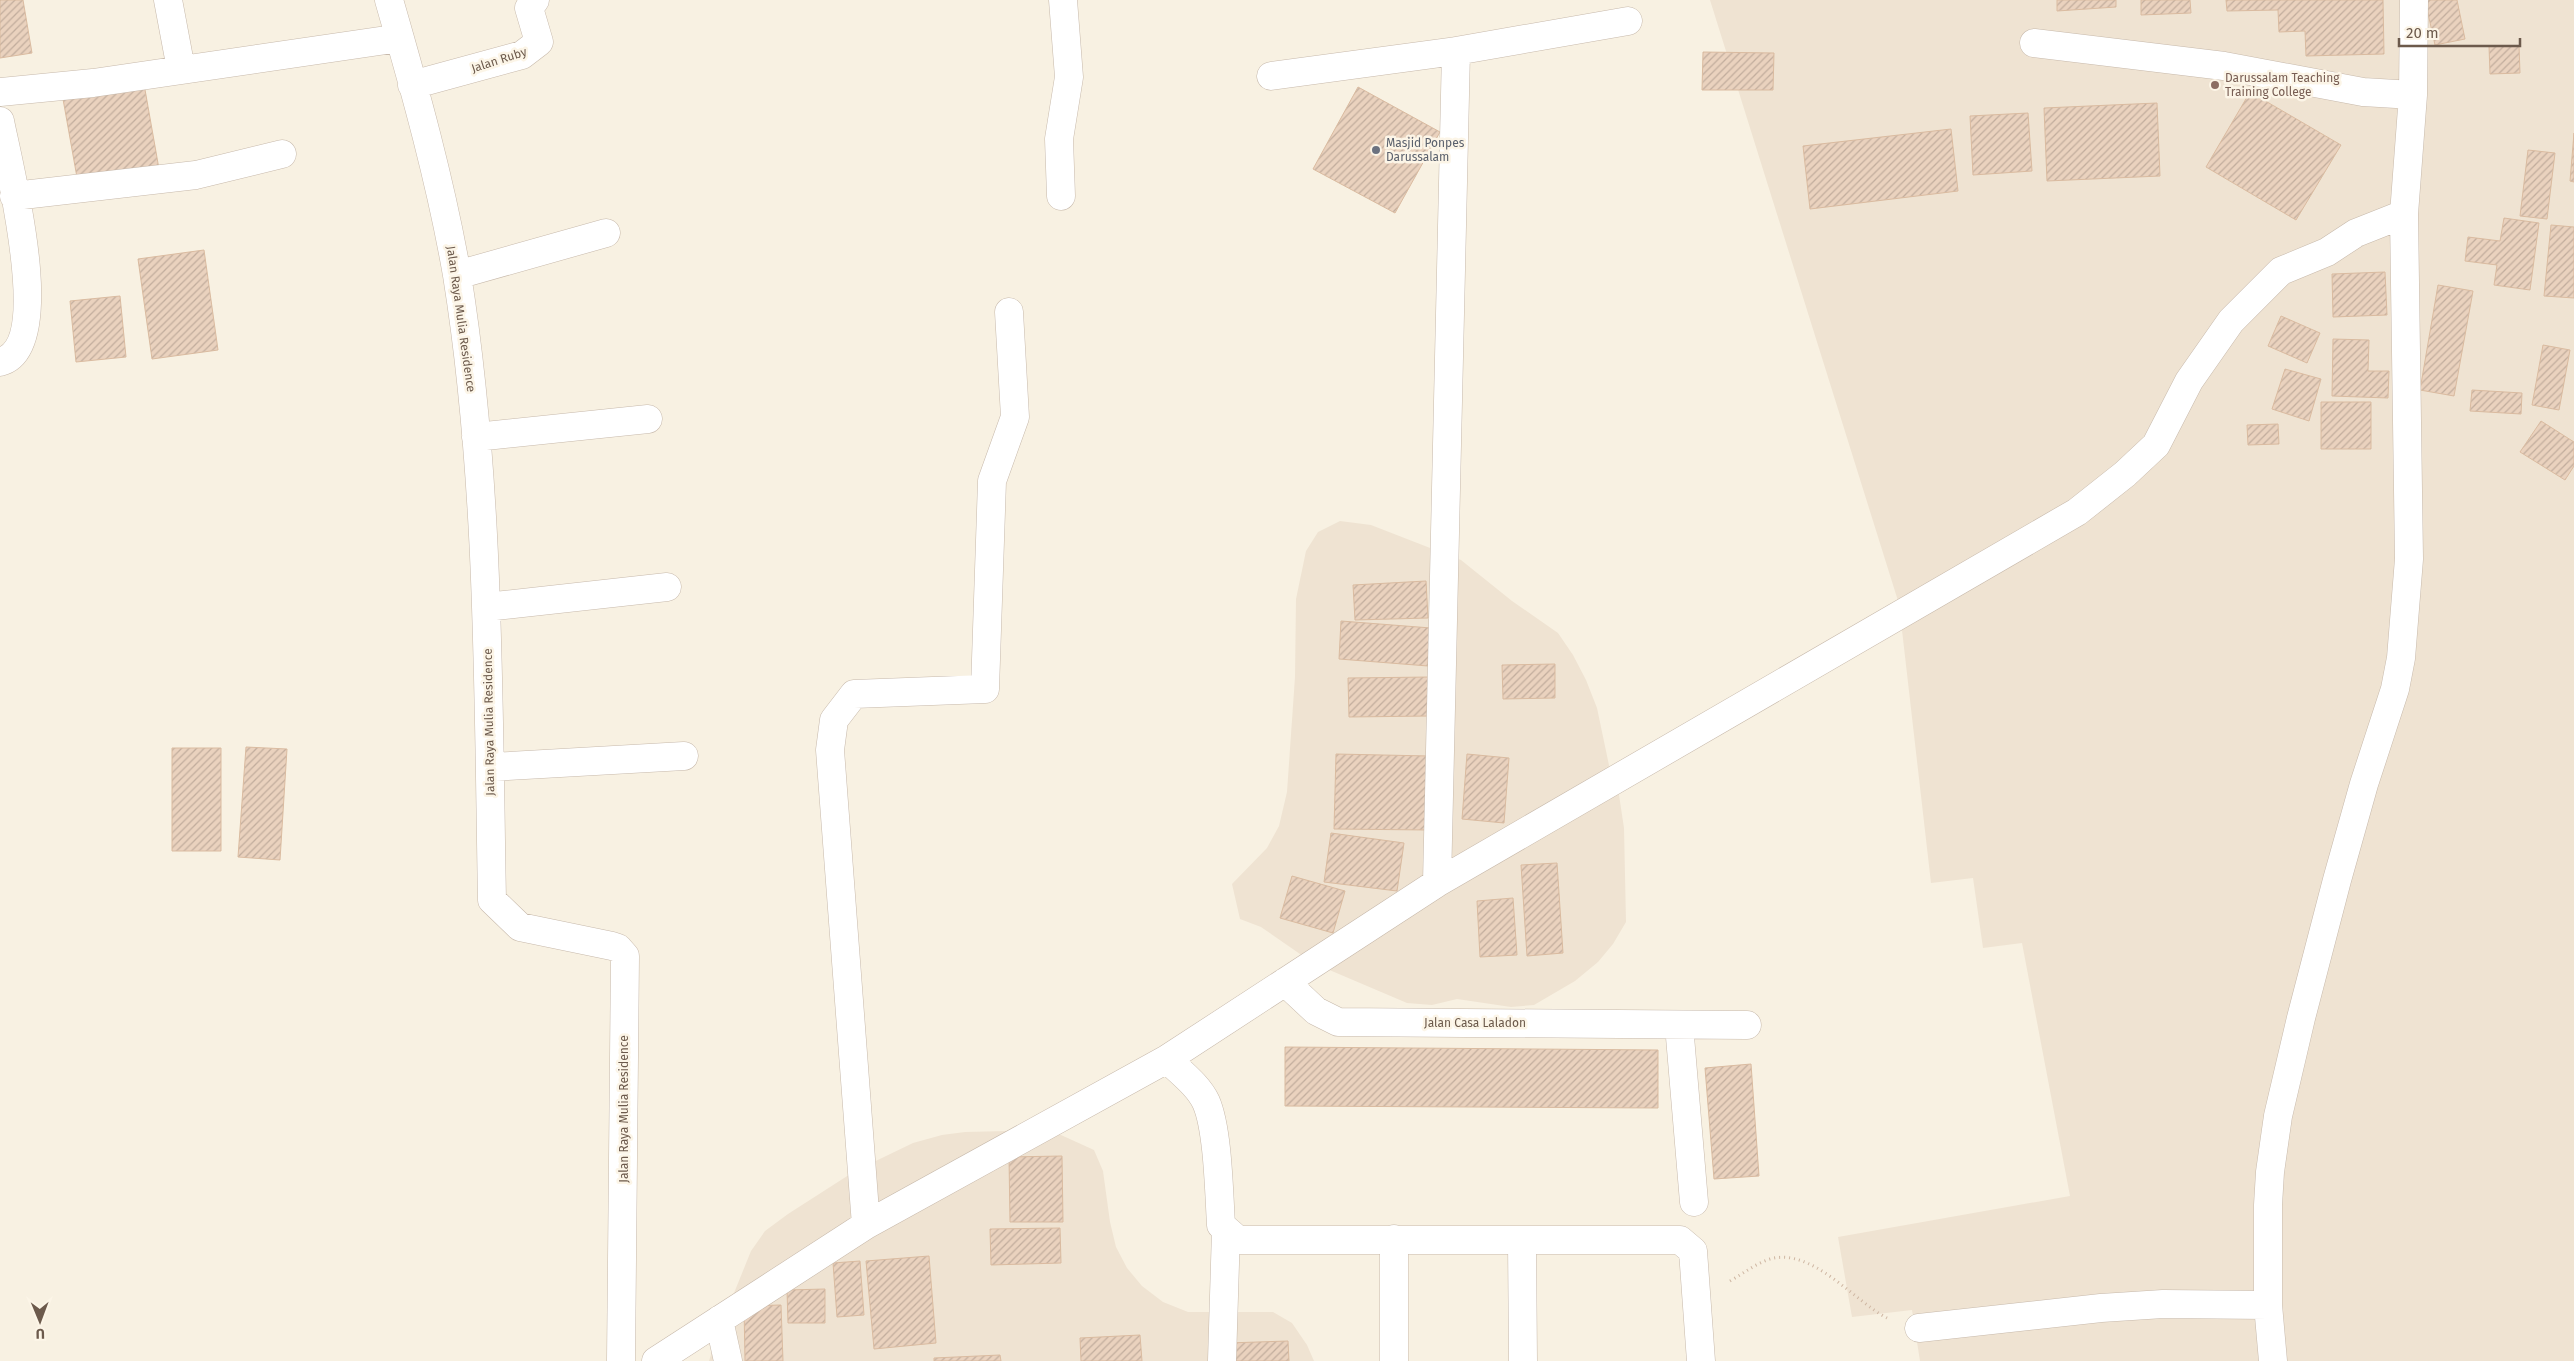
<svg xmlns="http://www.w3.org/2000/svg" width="2574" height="1361" viewBox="0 0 2574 1361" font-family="'Fira Sans',sans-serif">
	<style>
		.residential { fill: #efe3d2 }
		.building { fill: url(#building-hatch); stroke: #dabba0 }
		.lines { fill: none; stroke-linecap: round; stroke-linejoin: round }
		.minor-casing { stroke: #c7b9ab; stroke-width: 29 }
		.path { stroke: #ceb6a2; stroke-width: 3; stroke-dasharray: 1 4; stroke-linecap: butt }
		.minor { stroke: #fff; stroke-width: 28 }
		.education-dot { fill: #8d6e63; stroke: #fcf5e7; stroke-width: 2 }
		.worship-dot { fill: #6b7280; stroke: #fcf5e7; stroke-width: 2 }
		.labels { text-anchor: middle; stroke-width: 5; stroke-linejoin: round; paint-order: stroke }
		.street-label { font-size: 12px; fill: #6c5a4c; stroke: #fcf5e7 }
		.education-label { font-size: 12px; fill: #785e54; stroke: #fcf5e7; text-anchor: start }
		.worship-label { font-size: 12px; fill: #5b616d; stroke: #fcf5e7; text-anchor: start }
	</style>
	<defs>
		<pattern id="building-hatch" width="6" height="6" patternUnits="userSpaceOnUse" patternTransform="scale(1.25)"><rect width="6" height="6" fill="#ead2be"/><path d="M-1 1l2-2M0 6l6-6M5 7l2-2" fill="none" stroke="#c2ad9d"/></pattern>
	</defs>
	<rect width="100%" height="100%" fill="#f8f1e2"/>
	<path class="residential" d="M1710,0H2574V1361H1920L1912,1310L1852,1317L1838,1237L2070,1196L2022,943L1983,948L1973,878L1931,883L1899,604Z
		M1340,521L1371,525L1461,560L1512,601L1558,633L1573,655L1586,680L1597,708L1610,770L1619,795L1624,828L1626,922L1613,944L1598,962L1575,981L1534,1005L1511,1007L1457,999L1432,1005L1407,1003L1313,963L1261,927L1240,919L1232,884L1267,848L1279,826L1287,792L1295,677L1296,599L1306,551L1318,532Z
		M1050,1130L1094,1150L1103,1171L1110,1222L1116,1247L1127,1268L1142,1286L1163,1302L1188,1312H1273L1292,1323L1307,1345L1314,1361H709L717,1335L751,1251L765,1231L788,1214L855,1171L913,1143L942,1135L965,1132Z"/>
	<path class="building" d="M0,0H23L32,53L0,58Z
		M2057,0H2116V7L2057,11Z
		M2141,0H2190L2191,13L2141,15Z
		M2226,0H2383L2384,54L2306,56L2305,31L2279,32L2278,10L2227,11Z
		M2425,0H2457L2465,39L2435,45Z
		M2489,46H2519L2520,73L2490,74Z
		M1703,52L1774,53L1773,90H1702Z
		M144,84L159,169L78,183L63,99Z
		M1358,87L1440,132L1395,213L1313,169Z
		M2250,92L2341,145L2296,220L2206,167Z
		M2157,103L2160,176L2047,181L2044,108Z
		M2028,113L2032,171L1973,175L1970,116Z
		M1951,129L1958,191L1810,209L1803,146Z
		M2574,133V182L2570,181Z
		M2528,150L2555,153L2547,219L2520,216Z
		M2504,218L2539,223L2530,290L2494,285L2497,265L2465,261L2468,237L2500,241Z
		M2551,225L2574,227V298L2544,296Z
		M204,250L218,350L152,359L138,259Z
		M2385,272L2387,315L2333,317L2332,274Z
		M2438,285L2473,291L2454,396L2420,390Z
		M120,296L126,357L76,362L70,301Z
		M2281,316L2320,333L2307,363L2268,346Z
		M2333,339L2369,340L2368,371H2389L2388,398L2332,396Z
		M2543,345L2570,350L2559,410L2532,405Z
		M2285,369L2321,379L2309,421L2272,409Z
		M2472,390L2522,393L2521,414L2470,411Z
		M2321,402H2371V449H2321Z
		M2541,421L2574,442V466L2565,480L2520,452Z
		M2278,424L2279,444L2248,445L2247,425Z
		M1426,581L1428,618L1355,620L1353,585Z
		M1341,621L1431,628L1428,666L1339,659Z
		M1555,664V698L1503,699L1502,665Z
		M1430,677V716L1349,717L1348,678Z
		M246,747L287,749L280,860L238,857Z
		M172,748H221V851H172Z
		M1336,754L1429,756L1428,830L1334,829Z
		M1467,754L1509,758L1504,823L1462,819Z
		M1331,833L1404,843L1397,891L1324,882Z
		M1557,863L1563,953L1527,956L1521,865Z
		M1292,876L1345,891L1333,933L1280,918Z
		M1513,898L1517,955L1480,957L1477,901Z
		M1285,1047L1658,1050V1108L1285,1106Z
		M1751,1064L1759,1176L1714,1179L1705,1068Z
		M1062,1156L1063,1222H1010L1009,1157Z
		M1060,1228L1061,1263L991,1265L990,1229Z
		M929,1256L936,1343L874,1349L866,1261Z
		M860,1261L864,1315L837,1317L833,1263Z
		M825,1289V1323H788L787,1290Z
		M781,1305L783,1361H745L744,1306Z
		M1140,1335L1142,1361H1081L1080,1338Z
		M1288,1341L1289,1361H1227V1343Z
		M1000,1355L1001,1361H934V1358Z"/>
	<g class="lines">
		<g class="minor-casing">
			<path id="minor" d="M168,0L181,69
				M389,0C415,90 441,183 457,275C490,481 488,692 492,900L520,927L612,946L618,948L625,956L621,1361
				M2034,43L2224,66L2363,92L2413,95
				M1271,76L1456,51L1628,21
				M412,85L522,55L539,42L529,8L535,0
				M0,92L93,83L400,38
				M0,121C8,163 57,348 0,362
				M14,196L196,175L282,154
				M1061,196L1059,139L1069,77L1063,0
				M457,275L606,233
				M476,437L648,419
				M486,607L667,587
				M491,767L684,756
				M1437,883L1456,51
				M1285,982L1316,1011L1338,1022L1747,1025
				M1679,1025L1694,1202
				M1167,1059C1180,1072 1198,1085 1206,1102C1218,1129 1219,1193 1221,1225L1238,1240H1680L1693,1251L1701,1361
				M866,1225L830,750L834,720L854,694L985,689L992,481L1015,417L1009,312
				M1394,1239V1361
				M1522,1242L1523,1361
				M719,1320L728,1361
				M1919,1328L2101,1308L2163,1304L2268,1305
				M656,1361L866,1225L1167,1059L1437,883L2077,512L2125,474L2156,445L2189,381L2231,321L2281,271L2327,252L2356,233L2404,214
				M1222,1361L1226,1231
				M2273,1361L2268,1305V1205L2270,1172L2278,1116L2301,1018L2337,880L2364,784L2395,689L2401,658L2409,559L2404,214L2413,95L2414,0"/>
		</g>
		<path class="path" d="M1730,1281C1744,1273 1755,1264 1770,1259C1812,1247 1854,1301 1887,1318"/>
		<use href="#minor" class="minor"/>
	</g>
	<circle class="education-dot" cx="2215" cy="85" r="5"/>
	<circle class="worship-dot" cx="1376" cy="150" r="5"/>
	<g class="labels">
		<g class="street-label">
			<text transform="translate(499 60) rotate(-18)" y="4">Jalan Ruby</text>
			<text transform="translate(461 319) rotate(82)" y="4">Jalan Raya Mulia Residence</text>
			<text transform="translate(489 722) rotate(-91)" y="4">Jalan Raya Mulia Residence</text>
			<text x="1475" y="1027">Jalan Casa Laladon</text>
			<text transform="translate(624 1109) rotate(-90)" y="4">Jalan Raya Mulia Residence</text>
		</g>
		<g class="education-label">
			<text x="2225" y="82">Darussalam Teaching<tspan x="2225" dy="14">Training College</tspan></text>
		</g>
		<g class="worship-label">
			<text x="1386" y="147">Masjid Ponpes<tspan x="1386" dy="14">Darussalam</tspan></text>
		</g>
	</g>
	<g transform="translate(40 1321) rotate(179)" stroke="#fcf5e7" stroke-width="4" paint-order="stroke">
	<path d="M0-4L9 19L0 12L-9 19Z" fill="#6c5a4c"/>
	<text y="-8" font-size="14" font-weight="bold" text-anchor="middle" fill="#6c5a4c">U</text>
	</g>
	<path d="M2399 38v8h121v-8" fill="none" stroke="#6c5a4c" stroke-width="2.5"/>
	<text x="2406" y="38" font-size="15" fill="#6c5a4c" stroke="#fcf5e7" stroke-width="4" paint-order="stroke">20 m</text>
</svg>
